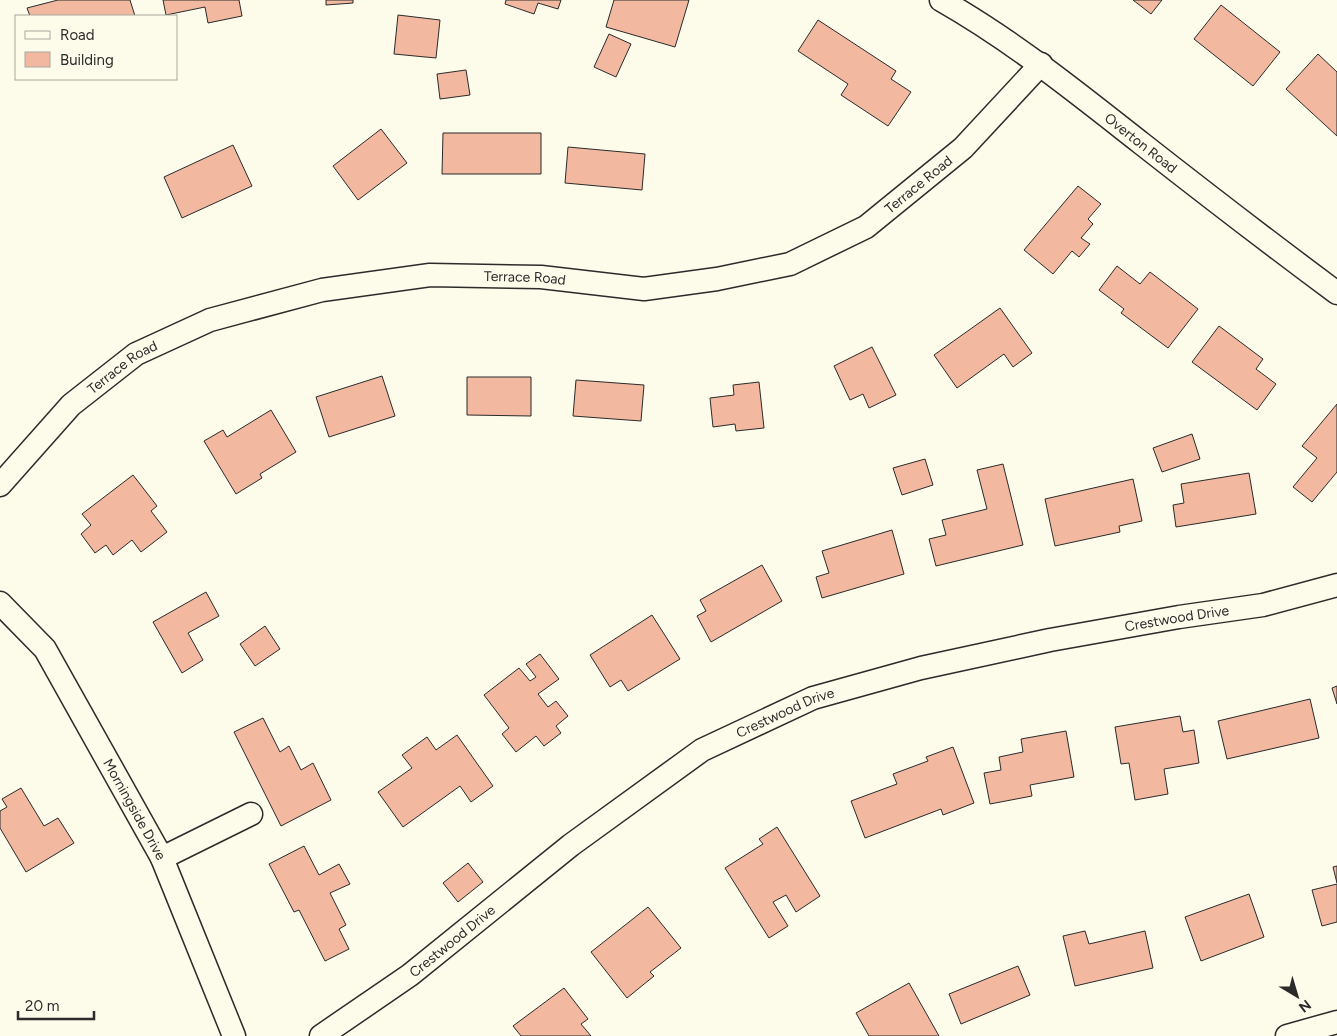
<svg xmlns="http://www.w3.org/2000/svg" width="1337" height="1036" viewBox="0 0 1337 1036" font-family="Figtree,sans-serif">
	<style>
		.building { fill: #f2b8a0; stroke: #2b2b2b }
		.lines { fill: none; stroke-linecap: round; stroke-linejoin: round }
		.minor-casing { stroke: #2b2b2b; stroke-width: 25 }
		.minor { stroke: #fdfbea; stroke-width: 22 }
		.labels { text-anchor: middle; stroke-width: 4; stroke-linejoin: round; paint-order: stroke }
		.street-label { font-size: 14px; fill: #2b2b2b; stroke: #fdfbea }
	</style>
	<rect width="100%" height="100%" fill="#fdfbea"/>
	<path class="building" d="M58,0H130L135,16H30L27,8Z
		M163,0H239L242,16L208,23L205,7L166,15Z
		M326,0H353V3L326,5Z
		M506,0H561L558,9L538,3L534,14L505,4Z
		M614,0H689L675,47L606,27Z
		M1133,0H1162L1151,14Z
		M1221,5L1280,52L1253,86L1194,39Z
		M398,15L440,20L436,58L394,54Z
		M818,20L896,71L891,79L911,92L888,126L841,95L848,84L798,51Z
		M609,34L631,44L616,77L594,67Z
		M1318,54L1337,72V136L1286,89Z
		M466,70L470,95L440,99L437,74Z
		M381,129L407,163L358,200L333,166Z
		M443,133H541V174H442Z
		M233,145L252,186L182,218L164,177Z
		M568,147L645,154L642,190L565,183Z
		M1078,186L1101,204L1088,219L1093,224L1081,238L1090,244L1079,257L1072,251L1053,274L1024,250Z
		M1117,266L1140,284L1150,272L1198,309L1168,348L1121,313L1124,309L1099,290Z
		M1000,308L1032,353L1013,367L1004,354L957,388L934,355Z
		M1219,326L1263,359L1256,369L1276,384L1257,410L1192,362Z
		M872,347L896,395L869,408L863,394L850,400L834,366Z
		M382,376L395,416L329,437L316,397Z
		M467,377H531V416L467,415Z
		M576,380L644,385L641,421L573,416Z
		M759,382L764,428L736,431L735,424L713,427L710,398L734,395L733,385Z
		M1337,404V472L1312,502L1293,487L1317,458L1302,446Z
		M271,410L296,452L260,474L262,478L236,494L204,441L223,430L227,437Z
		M1192,434L1200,459L1162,472L1153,448Z
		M925,459L933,485L902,495L893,468Z
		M1003,464L1023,545L936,566L929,539L946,535L942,520L987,509L977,470Z
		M1249,473L1256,514L1176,527L1173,505L1184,503L1181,484Z
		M133,475L157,506L151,511L167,532L141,552L132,540L113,555L106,545L95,553L81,534L91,525L82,514Z
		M1133,479L1142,521L1119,526L1120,532L1055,546L1045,499Z
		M892,530L904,574L822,598L816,577L829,573L822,551Z
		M762,565L782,601L711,642L697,616L706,611L700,600Z
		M206,592L219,616L188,633L203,660L182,673L153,622Z
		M652,615L680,659L628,691L621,680L610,687L590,655Z
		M265,626L280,649L255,666L240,644Z
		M540,654L559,679L538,694L548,707L556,701L568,716L556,726L561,733L544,746L536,736L516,752L502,734L509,728L484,695L519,668L530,681L536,677L526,664Z
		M1337,686V704L1332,688Z
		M1310,699L1319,738L1227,759L1218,721Z
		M1180,716L1183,732L1194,730L1199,763L1164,769L1168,794L1135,800L1129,763L1121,764L1115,727Z
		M263,718L280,752L289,746L301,770L313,763L331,800L281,826L234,732Z
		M1066,731L1074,777L1030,785L1032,796L990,804L984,773L1001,770L999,757L1023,752L1021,739Z
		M457,735L493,786L471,802L460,786L403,827L378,792L412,768L402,755L427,737L436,750Z
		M953,747L974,803L943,815L941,809L865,838L851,801L897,784L893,774L928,761L926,757Z
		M21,788L44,826L58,818L74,843L26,872L0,828V811L7,807L2,799Z
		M777,827L820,896L796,912L786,895L773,902L788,926L769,938L725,868L763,844L759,839Z
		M304,846L319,875L339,864L350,884L330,893L346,925L339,929L349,949L325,961L299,910L294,912L269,864Z
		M468,863L483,882L458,902L443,883Z
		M1337,866V883L1333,867Z
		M1337,884V922L1322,926L1312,890Z
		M1249,894L1264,937L1201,961L1185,917Z
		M648,907L681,948L650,972L654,976L627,998L591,952Z
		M1085,931L1089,944L1145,931L1153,968L1075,986L1063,936Z
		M1018,966L1030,995L961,1024L949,994Z
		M909,983L939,1036H869L856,1013Z
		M564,988L588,1019L581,1024L591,1036H521L513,1026Z"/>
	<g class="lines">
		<g class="minor-casing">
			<g id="minor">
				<path id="s1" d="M941,0C1013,41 1076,92 1141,143C1206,194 1271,244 1337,293"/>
				<path id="s2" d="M0,485L71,405L136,354L210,320L322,290L430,275L541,277L644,289L717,279L790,264L866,227L963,148L1041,64"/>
				<path id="s3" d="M0,603L45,649L162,858L234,1036"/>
				<path d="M162,858L251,814"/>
				<path id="s4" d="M321,1036L410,975L571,845L702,750L813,698L921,668L1050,640L1179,617L1263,605L1337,585"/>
				<path d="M1287,1036L1337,1022"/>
			</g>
		</g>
		<use href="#minor" class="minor"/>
	</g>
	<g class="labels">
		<g class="street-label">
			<text dy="5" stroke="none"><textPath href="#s1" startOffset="246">Overton Road</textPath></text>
			<text dy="5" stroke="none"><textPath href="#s2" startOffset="1011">Terrace Road</textPath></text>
			<text dy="5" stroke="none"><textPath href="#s2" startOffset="591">Terrace Road</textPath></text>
			<text dy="5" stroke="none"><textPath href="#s2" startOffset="171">Terrace Road</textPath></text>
			<text dy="5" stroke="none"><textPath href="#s4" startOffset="972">Crestwood Drive</textPath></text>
			<text dy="5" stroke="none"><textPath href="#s4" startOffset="568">Crestwood Drive</textPath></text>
			<text dy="5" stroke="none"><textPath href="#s3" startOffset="248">Morningside Drive</textPath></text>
			<text dy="5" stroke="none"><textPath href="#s4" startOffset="162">Crestwood Drive</textPath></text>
		</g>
	</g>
	<rect x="15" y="15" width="162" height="65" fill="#fdfbea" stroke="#a9a89e"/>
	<rect x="25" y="31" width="25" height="8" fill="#fdfbea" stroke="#a9a89e"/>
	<text x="60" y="40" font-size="15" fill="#2b2b2b">Road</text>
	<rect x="25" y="52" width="25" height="15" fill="#f2b8a0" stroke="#a9a89e"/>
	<text x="60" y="65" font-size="15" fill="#2b2b2b">Building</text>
	<g transform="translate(1297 996) rotate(142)" stroke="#fdfbea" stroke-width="4" paint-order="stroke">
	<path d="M0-4L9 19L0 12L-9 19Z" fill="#2b2b2b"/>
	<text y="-8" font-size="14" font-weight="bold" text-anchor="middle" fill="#2b2b2b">N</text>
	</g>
	<path d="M18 1011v8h76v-8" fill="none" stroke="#2b2b2b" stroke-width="2.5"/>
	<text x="25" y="1011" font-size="15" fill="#2b2b2b" stroke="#fdfbea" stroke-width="4" paint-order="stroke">20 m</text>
</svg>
